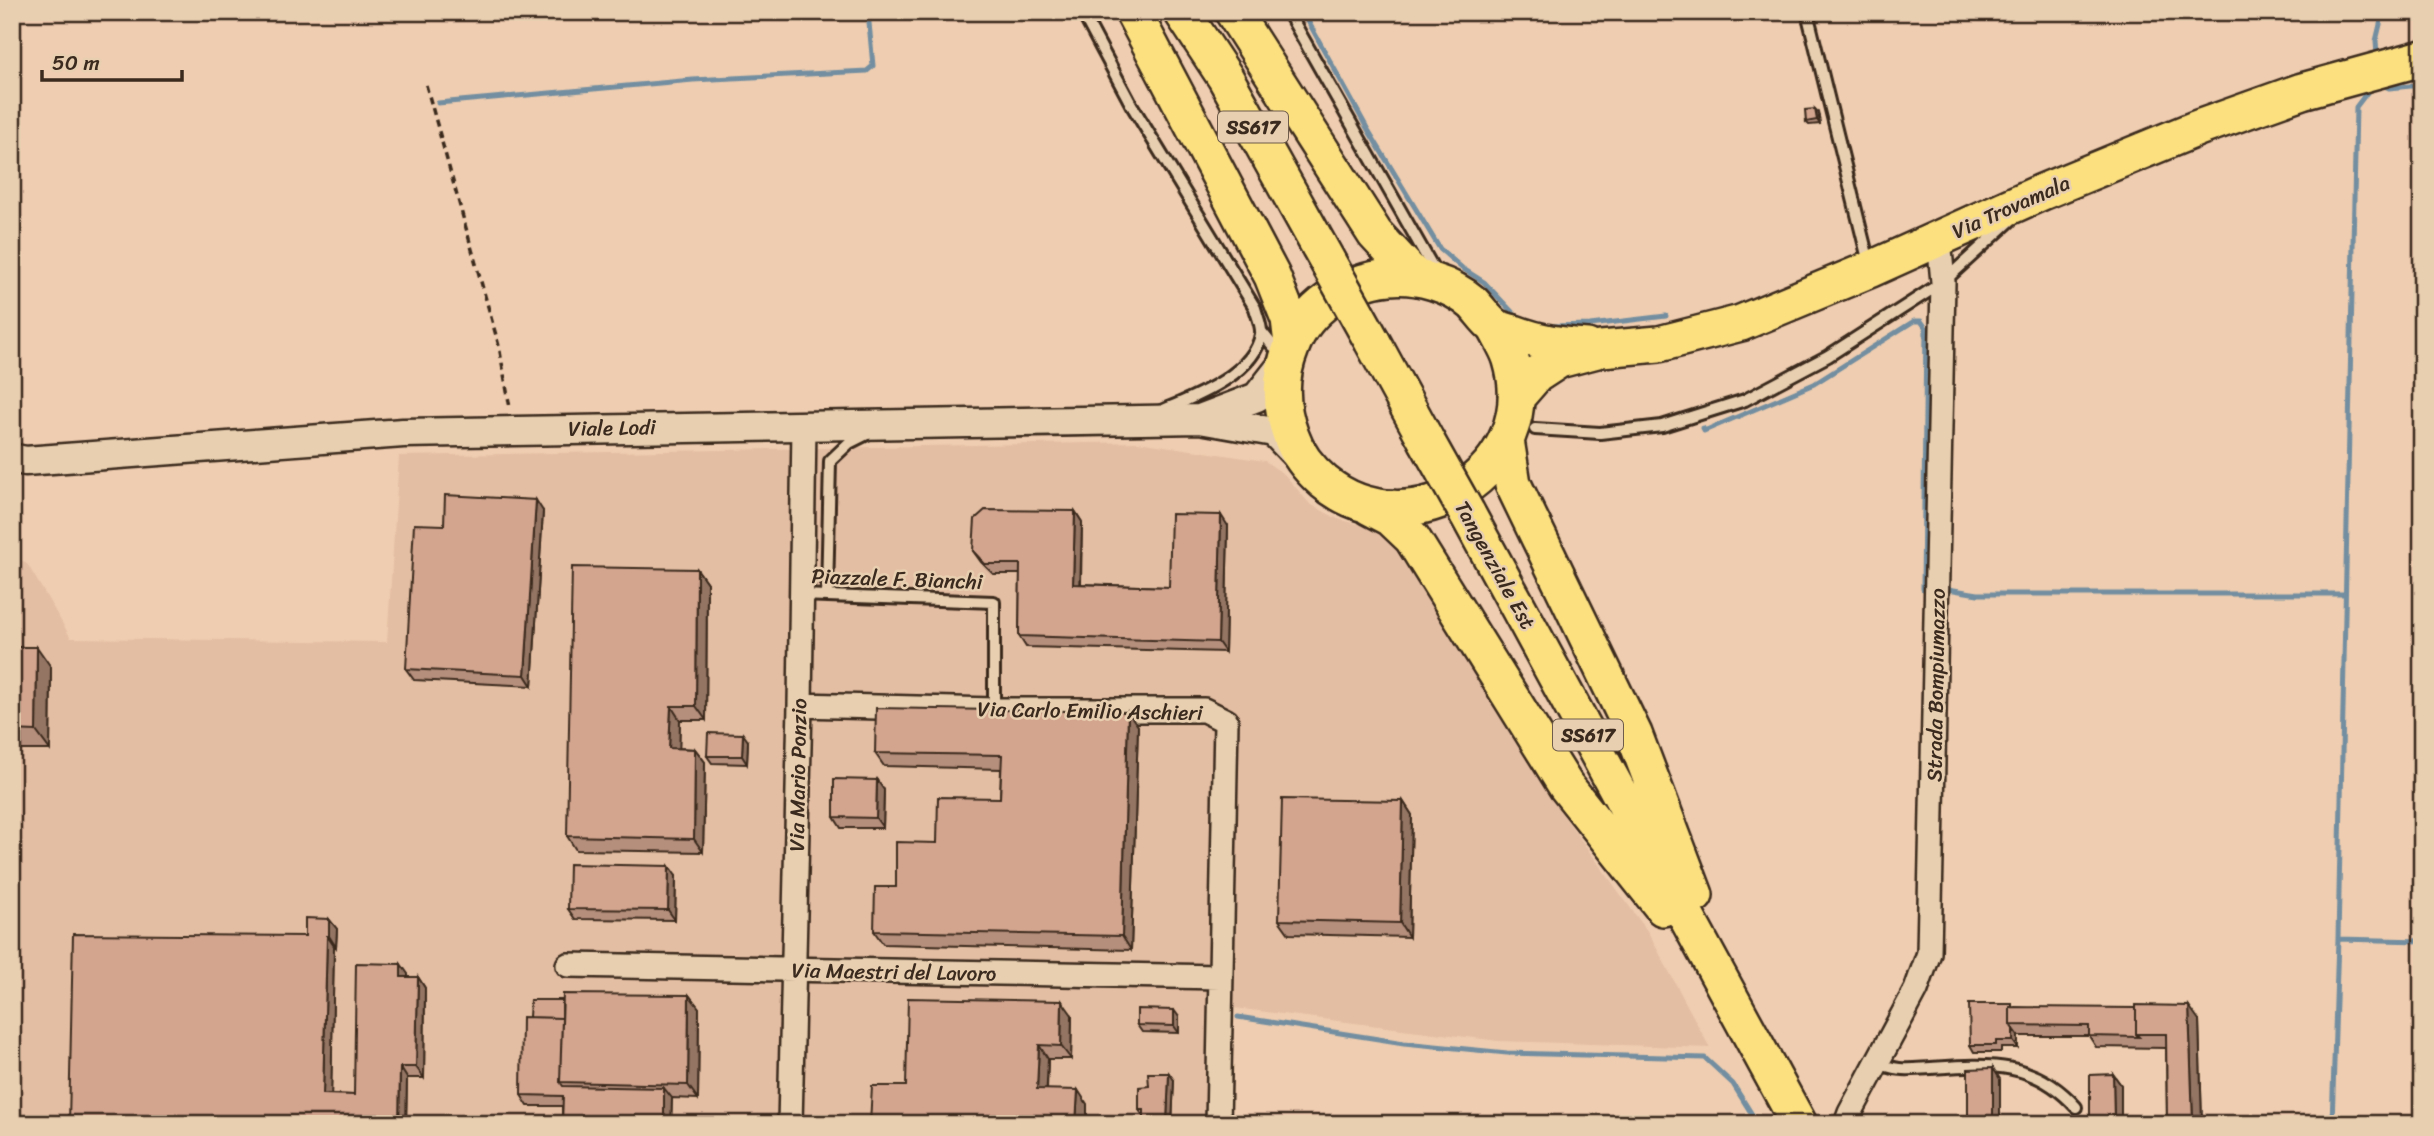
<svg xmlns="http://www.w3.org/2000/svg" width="2434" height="1136" viewBox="0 0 2434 1136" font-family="Sriracha,sans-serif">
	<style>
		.built { fill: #e4bea3 }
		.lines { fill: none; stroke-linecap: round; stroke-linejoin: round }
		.stream { stroke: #728ea0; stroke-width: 5 }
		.service-casing { stroke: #3b2a1e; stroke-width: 16 }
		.minor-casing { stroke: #3b2a1e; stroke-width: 28 }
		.tertiary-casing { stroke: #3b2a1e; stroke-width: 33 }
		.primary-casing { stroke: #3b2a1e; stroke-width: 40 }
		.path { stroke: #3b2a1e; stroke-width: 3.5; stroke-dasharray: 7 5; stroke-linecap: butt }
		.service { stroke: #e8cfb0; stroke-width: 10 }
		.minor { stroke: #e8cfb0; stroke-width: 23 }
		.tertiary { stroke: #e8cfb0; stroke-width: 28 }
		.primary { stroke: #fce080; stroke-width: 35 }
		.primary-bridge-casing { stroke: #3b2a1e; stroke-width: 40; stroke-linecap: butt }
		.primary-bridge { stroke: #fce080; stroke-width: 35 }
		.wall { fill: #b58e7b; stroke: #3b2a1e; stroke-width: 2 }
		.shaded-wall { fill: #947464; stroke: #3b2a1e; stroke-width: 2 }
		.building { fill: #d3a58f; stroke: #3b2a1e; stroke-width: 2 }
		.labels { text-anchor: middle; stroke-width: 5; stroke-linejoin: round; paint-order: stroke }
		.shield { fill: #e8cfb0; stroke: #6f5c4a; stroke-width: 2 }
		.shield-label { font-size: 19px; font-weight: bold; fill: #3b2a1e }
		.street-label { font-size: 21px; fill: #3b2a1e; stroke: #e8cfb0 }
	</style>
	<rect width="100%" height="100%" fill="#efcdb0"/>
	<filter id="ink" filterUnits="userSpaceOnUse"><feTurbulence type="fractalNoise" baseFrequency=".0143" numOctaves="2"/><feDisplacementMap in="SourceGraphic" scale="14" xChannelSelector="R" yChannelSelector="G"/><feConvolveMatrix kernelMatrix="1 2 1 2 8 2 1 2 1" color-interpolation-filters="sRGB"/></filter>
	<g filter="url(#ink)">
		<path class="built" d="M1138,442L1265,461L1285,475L1310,504L1338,519L1381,530L1401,545L1550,797L1648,932L1710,1048L1498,1041L1234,1008L1231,1124H12V553L28,565L71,638L387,642L399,456Z"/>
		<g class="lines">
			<path class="stream" d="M1303,12L1367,128L1440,249L1462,268L1484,282L1515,315L1523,318
				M2377,56L2376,41L2383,12
				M2380,84L2389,88L2422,85
				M438,103L693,80L867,71L873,66L868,12
				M1552,326L1590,325L1666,316
				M1703,428L1704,431L1814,384L1914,321H1921L1926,328L1923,589
				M1948,589L1978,594H2345
				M2338,939L2422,941
				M1238,1017L1404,1043L1507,1053L1705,1058L1733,1084L1758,1124
				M2332,1124L2338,939L2356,107L2372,86"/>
			<g class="service-casing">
				<path id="service" d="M1082,12L1131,104L1255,308C1257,316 1262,326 1261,334C1255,374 1194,397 1161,411
					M1288,12L1437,275
					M1807,12L1869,263
					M1261,331L1273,346L1284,354
					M1535,429L1600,433L1662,426L1745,400L1828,356L1943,282L2010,221
					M800,595L994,602V710
					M827,596L830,461L849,443L869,433
					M1878,1062C1895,1072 1911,1069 1931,1068C1989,1064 2034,1060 2076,1107"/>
			</g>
			<g class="minor-casing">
				<path id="minor" d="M800,705L994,710H1204L1226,721L1218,1124
					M568,965L1221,977
					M790,1124L800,705L804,425
					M1846,1124L1850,1113L1916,990L1929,953L1943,282L1939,239"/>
			</g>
			<g class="tertiary-casing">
				<path id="tertiary" d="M1202,418L1257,397L1286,360
					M12,458L25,461L403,433L1200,419L1274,432L1298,457"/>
			</g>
			<g class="primary-casing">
				<path id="primary" d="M1133,12L1272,276L1289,319L1292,344
					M1182,12L1225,77L1319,246
					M1233,12L1375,234L1415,277
					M1495,327C1500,337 1508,349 1511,360C1544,470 1411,553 1324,482C1309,469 1297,454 1291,436C1280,407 1279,377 1291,348C1306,308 1347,281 1389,277C1417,274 1451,284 1473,303C1480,310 1486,320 1494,326C1500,330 1508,331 1514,333C1541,343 1559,345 1587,347
					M1372,341L1426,440
					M1516,398L1536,375L1559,360L1601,349L1659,344L1741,323L1871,269L2042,192L2198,128L2302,91L2422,58
					M1506,440L1513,484L1634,734L1695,895
					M1370,507L1391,518L1412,538L1566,786L1663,908
					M1467,513L1799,1124"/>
			</g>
			<path class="path" d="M426,85L499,346L510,408"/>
			<use href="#service" class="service"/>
			<use href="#minor" class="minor"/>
			<use href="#tertiary" class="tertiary"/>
			<use href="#primary" class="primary"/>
			<g class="primary-bridge-casing">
				<path id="primary-bridge" d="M1319,246L1372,341
					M1426,440L1467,513"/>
			</g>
			<use href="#primary-bridge" class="primary-bridge"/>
		</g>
		<path class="wall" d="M1818,112L1820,124L1809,125L1806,122Z
			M543,511L532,686L414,680L406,669L444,525Z
			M1075,511L1082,522L1081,584L1169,587L1228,526L1225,652L1026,647L1019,636L1020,574H993L981,562L973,551Z
			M697,569L707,583L706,720H680L679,748L695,749L705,762L703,852L576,850L567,836Z
			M12,647L51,667L50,750H12Z
			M1138,726L1131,950L883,944L874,931L896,887L1000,798L1001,769L884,766L875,753Z
			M748,741L747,764L712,763L707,756Z
			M884,790L883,828H841L834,817Z
			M1403,801L1412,815L1409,937L1289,934L1279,920Z
			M676,876L675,920L575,919L568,909Z
			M329,919L337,929L336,947L334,946L331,1094L354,1095L408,974V977H418L425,988L424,1078H407L406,1124H69L305,936Z
			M689,995L699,1008L698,1099L672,1098L671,1124H562V1106H528L521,1095L562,1000Z
			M2015,1007L2199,1020L2202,1124H2090L2113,1074L2121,1085V1121L2167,1120L2166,1048L2096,1047L2089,1036H2018V1048H2001V1052H1974L1970,1045Z
			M1072,1015L1071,1059H1048L1047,1090L1087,1104L906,1086Z
			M1179,1017V1033L1142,1032L1137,1025Z
			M1174,1080L1172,1124H1146L1144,1117L1139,1110L1149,1086Z"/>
		<path class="shaded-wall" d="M1815,109L1818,112L1820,124L1817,120Z
			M536,500L543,511L532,686L525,675Z
			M1075,511L1082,522L1080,594L1073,584Z
			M1221,515L1228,526L1225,652L1218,642Z
			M697,569L707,583L706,720L696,706Z
			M37,647L51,667L50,750L36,731Z
			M671,706L680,720L679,762L669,748Z
			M1128,712L1138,726L1131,950L1122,936Z
			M743,734L748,741L747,764L742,756Z
			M695,749L705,762L703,852L694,839Z
			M877,780L884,790L883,828L876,818Z
			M1403,801L1412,815L1409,937L1400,923Z
			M669,866L676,876L675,920L668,910Z
			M329,919L337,929L336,947L329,936Z
			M327,936L334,946L331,1105L323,1094Z
			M401,964L408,974V988L401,977Z
			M418,977L425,988L424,1078L416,1067Z
			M689,995L699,1008L698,1099L688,1085Z
			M1062,1001L1072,1015L1071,1059L1061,1046Z
			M2189,1006L2199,1020L2202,1124H2193Z
			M1174,1010L1179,1017V1033L1174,1026Z
			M2013,1029L2018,1036V1048L2013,1041Z
			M1039,1045L1048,1059L1046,1103L1037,1089Z
			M400,1067L407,1078L406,1124H399Z
			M1993,1068L2000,1079V1124H1993Z
			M1169,1073L1174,1080L1172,1124H1168L1167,1122Z
			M2113,1074L2121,1085V1124H2114Z
			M664,1088L672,1098L671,1124H664Z
			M1078,1090L1087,1104V1124H1076Z"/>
		<path class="building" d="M1815,109L1817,120L1806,122L1805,110Z
			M445,495L536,500L525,675L406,669L414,524L444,525Z
			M985,510L1075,511L1073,584L1169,587L1171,514L1221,515L1218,642L1019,636L1020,564H985L973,551L975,519Z
			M572,567L697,569L696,706H671L669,748L695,749L694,839L567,836Z
			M12,647H37L36,731L12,730Z
			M876,708L1128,712L1122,936L874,931L875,887H896V842L937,843L938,797L1000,798L1002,755L875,753Z
			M708,733L743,734L742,756H707Z
			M834,779L877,780L876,818L834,817Z
			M1282,799L1403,801L1400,923L1279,920Z
			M569,864L669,866L668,910L568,909Z
			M305,918L329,919V936H327L323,1094L354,1095L356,963L401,964V977H418L416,1067H400L399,1124H69L73,934L305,936Z
			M563,994L689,995L688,1085L560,1082Z
			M908,998L1062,1001L1061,1046L1039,1045L1037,1089L1078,1090L1076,1124H870L872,1086H906Z
			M530,1000H562V1018L529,1017Z
			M1969,1004H2012V1007H2010V1025L2013,1029V1041H1996V1045H1970Z
			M2136,1005L2189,1006L2193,1124H2112V1122L2167,1120L2166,1034H2136Z
			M2010,1007L2136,1008V1034L2139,1037L2089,1036V1026L2010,1025Z
			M1137,1009L1174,1010V1026L1137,1025Z
			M522,1017L562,1018L560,1082L563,1086L664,1088V1124H562L563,1096L521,1095Z
			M1993,1068V1124H1968V1069Z
			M1148,1073H1169L1167,1122H1144V1110H1139V1087L1149,1086Z
			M2113,1074L2114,1122H2112V1124H2090V1075Z"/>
	</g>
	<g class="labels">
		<g class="shield">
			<rect x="1218" y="111.5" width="70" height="31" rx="5"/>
			<rect x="1553" y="719.5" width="70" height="31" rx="5"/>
		</g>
		<g class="shield-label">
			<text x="1253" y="134">SS617</text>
			<text x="1588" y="742">SS617</text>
		</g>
		<g class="street-label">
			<text transform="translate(2011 207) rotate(-24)" y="7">Via Trovamala</text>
			<text transform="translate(612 428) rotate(-1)" y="7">Viale Lodi</text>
			<text transform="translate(1495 565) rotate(61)" y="7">Tangenziale Est</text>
			<text transform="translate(897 579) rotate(2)" y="7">Piazzale F. Bianchi</text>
			<text transform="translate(1936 685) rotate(-89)" y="7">Strada Bompiumazzo</text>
			<text transform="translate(1090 711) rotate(1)" y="7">Via Carlo Emilio Aschieri</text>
			<text transform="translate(798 775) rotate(-89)" y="7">Via Mario Ponzio</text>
			<text transform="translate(894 972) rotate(1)" y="7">Via Maestri del Lavoro</text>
		</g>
	</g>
	<rect width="2434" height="1136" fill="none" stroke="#e8cfb0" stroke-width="42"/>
	<rect x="21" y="21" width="2392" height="1094" fill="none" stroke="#3b2a1e" stroke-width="2.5" filter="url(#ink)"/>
	<path d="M42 70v10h140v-10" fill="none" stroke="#3b2a1e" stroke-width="3.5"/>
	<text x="52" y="70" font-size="21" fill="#3b2a1e" stroke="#e8cfb0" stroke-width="5" paint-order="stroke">50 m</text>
</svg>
